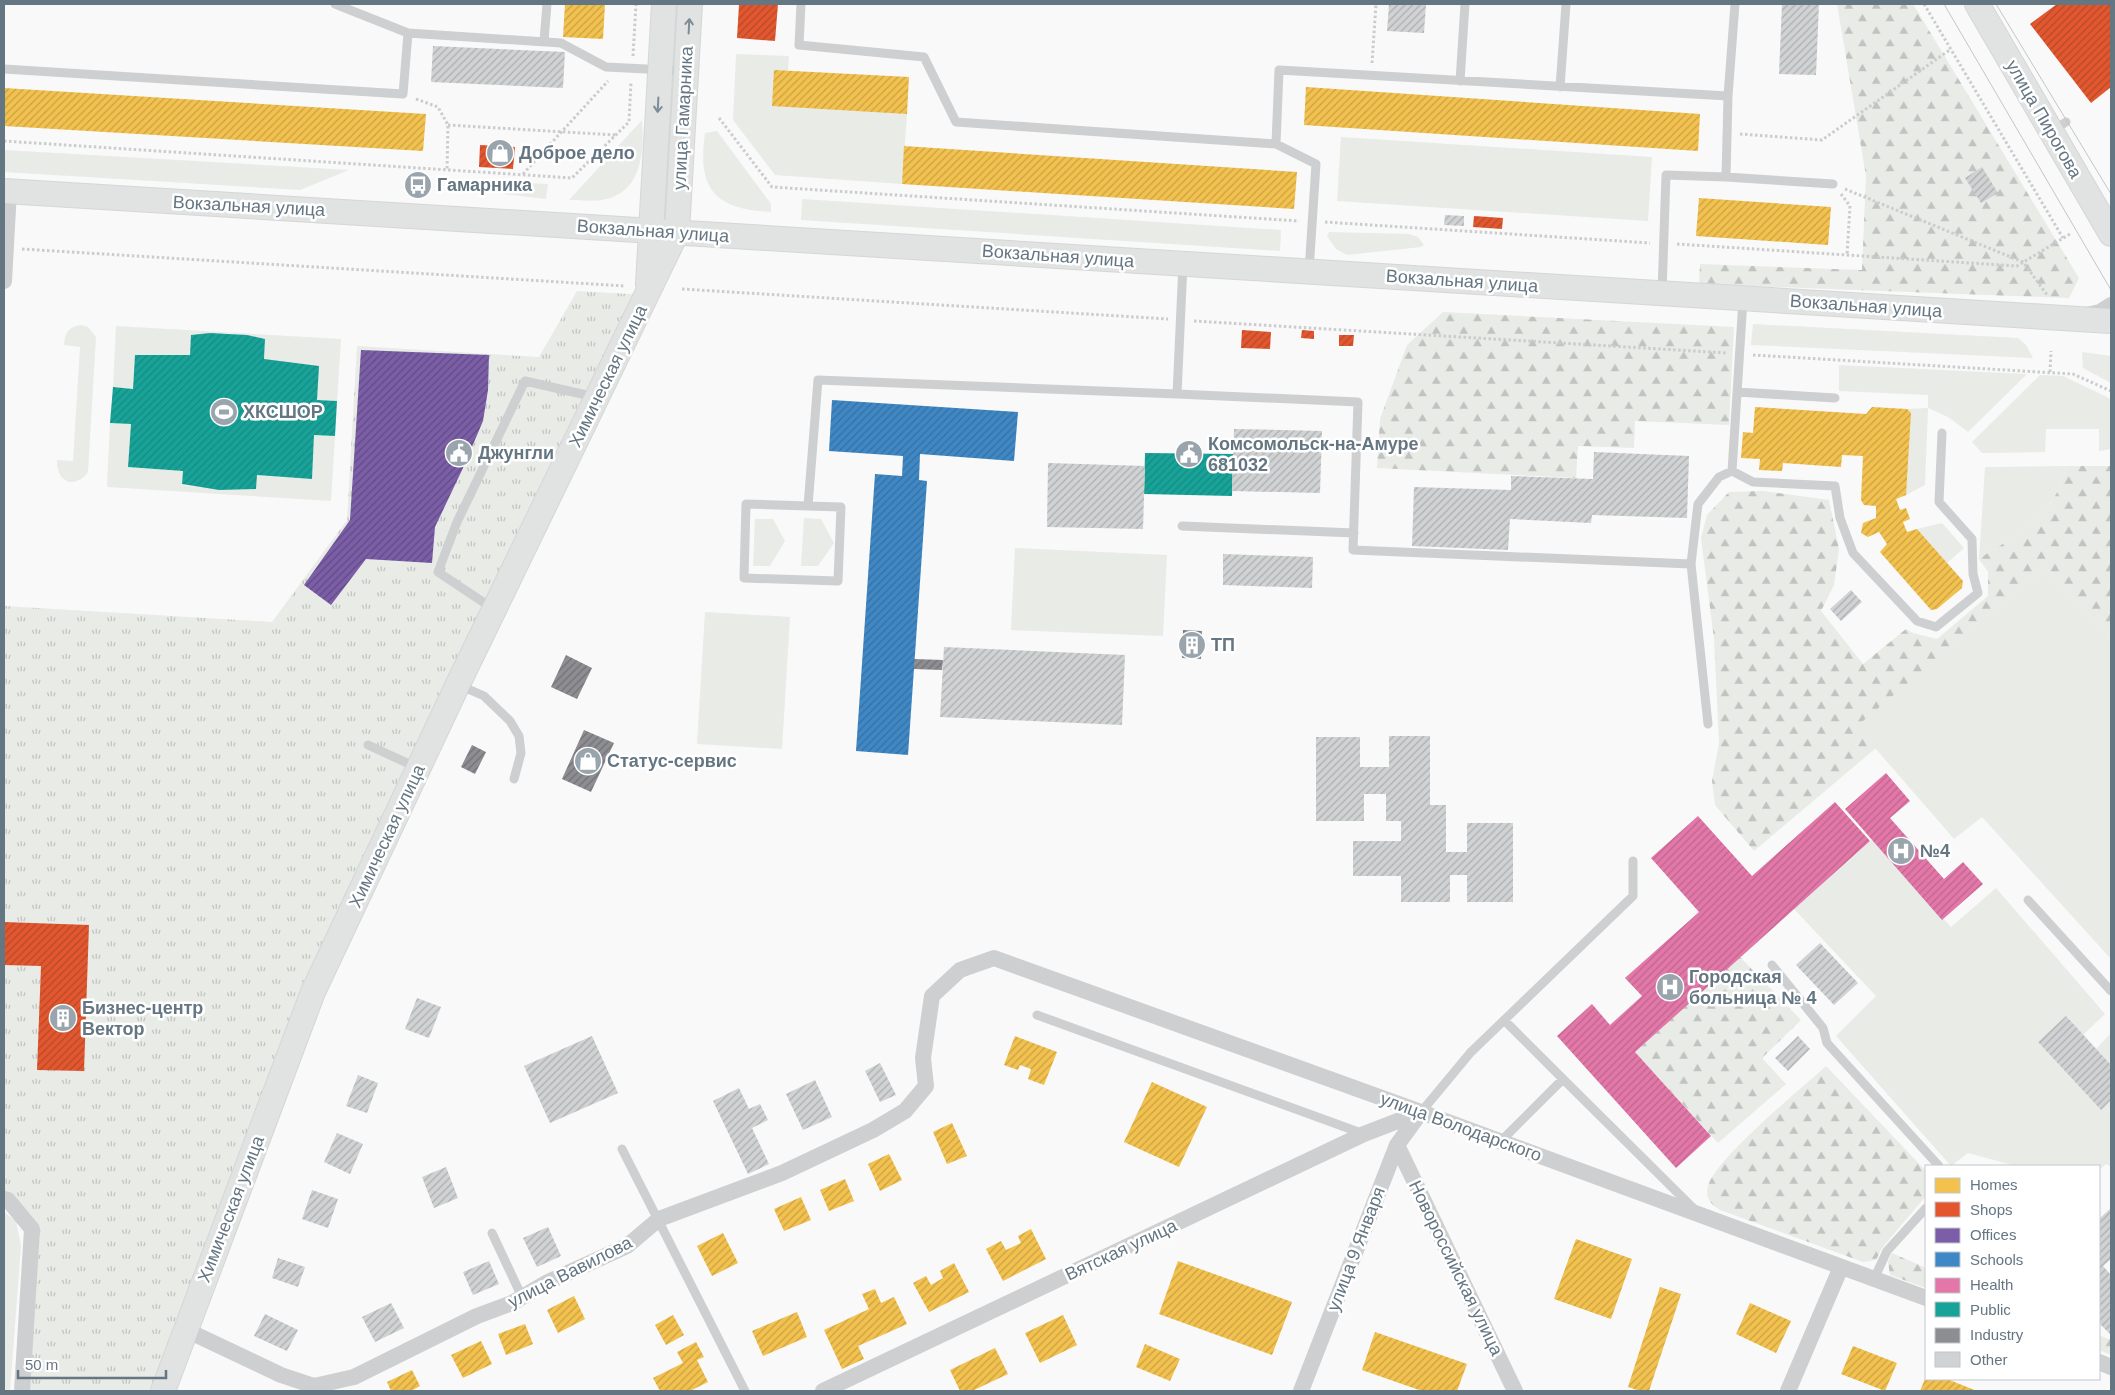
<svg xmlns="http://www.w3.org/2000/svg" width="2115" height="1395" viewBox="0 0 2115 1395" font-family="Helvetica,sans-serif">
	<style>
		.grass { fill: #e8ebe6 }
		.forest { fill: url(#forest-firs) }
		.park { fill: url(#park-tufts) }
		.homes { fill: url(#homes-hatch) }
		.shops { fill: url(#shops-hatch) }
		.offices { fill: url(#offices-hatch) }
		.schools { fill: url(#schools-hatch) }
		.health { fill: url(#health-hatch) }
		.public { fill: url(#public-hatch) }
		.industry { fill: url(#industry-hatch) }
		.building { fill: url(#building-hatch) }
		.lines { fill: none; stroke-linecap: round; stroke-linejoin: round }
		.secondary-casing { stroke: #d5d6d7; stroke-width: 26 }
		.path { stroke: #cbcccd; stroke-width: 3; stroke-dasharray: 2.5 2.5; stroke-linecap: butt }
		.lane { stroke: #cecfd0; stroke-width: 9 }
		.street { stroke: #cecfd0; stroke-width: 16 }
		.secondary { stroke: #e1e2e2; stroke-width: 24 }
		.tram { stroke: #c3c5c6; stroke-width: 1 }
		.oneway { stroke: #7e8c96 }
		.labels { text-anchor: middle; stroke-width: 5; stroke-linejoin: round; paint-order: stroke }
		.street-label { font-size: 18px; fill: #657683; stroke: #fff }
		.poi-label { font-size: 18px; font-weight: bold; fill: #657683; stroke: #fff; text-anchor: start }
	</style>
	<defs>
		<pattern id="forest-firs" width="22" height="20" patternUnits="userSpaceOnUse" patternTransform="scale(1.25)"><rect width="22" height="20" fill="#e8ebe6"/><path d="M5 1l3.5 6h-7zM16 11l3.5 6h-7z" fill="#c0c3c0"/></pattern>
		<pattern id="park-tufts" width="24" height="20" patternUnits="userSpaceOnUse" patternTransform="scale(1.25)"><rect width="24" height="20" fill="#e8ebe6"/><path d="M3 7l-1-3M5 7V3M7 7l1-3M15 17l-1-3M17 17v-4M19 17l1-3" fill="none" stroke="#c0c3c0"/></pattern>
		<pattern id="homes-hatch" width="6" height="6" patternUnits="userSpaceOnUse" patternTransform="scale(1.25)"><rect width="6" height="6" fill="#f2c14e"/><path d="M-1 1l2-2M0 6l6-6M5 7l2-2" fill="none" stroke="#c8a146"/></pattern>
		<pattern id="shops-hatch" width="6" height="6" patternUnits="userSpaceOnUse" patternTransform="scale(1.25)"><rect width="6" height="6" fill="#e4572e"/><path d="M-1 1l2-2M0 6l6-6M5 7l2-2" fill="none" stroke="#b24a2c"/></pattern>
		<pattern id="offices-hatch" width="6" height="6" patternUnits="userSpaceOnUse" patternTransform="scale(1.25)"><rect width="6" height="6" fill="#7b5ea7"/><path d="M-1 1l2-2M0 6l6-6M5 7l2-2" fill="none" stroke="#5f4c81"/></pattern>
		<pattern id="schools-hatch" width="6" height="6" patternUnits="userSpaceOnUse" patternTransform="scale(1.25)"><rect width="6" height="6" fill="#3f88c5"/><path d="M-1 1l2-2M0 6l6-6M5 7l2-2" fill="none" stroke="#376f9e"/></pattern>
		<pattern id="health-hatch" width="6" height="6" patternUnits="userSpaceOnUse" patternTransform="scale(1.25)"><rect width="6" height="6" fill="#e377a8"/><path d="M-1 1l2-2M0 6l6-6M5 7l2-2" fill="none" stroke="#bc668e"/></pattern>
		<pattern id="public-hatch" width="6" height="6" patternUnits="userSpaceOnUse" patternTransform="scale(1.25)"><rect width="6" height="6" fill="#17a398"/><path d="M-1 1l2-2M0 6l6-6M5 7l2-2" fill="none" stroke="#188981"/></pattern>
		<pattern id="industry-hatch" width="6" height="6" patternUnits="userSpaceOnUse" patternTransform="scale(1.25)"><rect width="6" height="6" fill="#8d8d92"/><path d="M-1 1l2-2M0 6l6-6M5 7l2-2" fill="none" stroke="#717277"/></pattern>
		<pattern id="building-hatch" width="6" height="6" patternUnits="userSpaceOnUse" patternTransform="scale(1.25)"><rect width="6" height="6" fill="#d0d2d3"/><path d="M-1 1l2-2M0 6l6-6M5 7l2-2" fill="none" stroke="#acafb1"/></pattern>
	</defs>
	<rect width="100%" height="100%" fill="#f9f9f9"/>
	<path class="grass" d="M736,54L789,56L788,71L774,70L907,114L902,184L775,175L733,120Z
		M642,120C644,146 643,184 615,196C602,203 583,200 569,200Z
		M717,131L771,204V212C714,209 697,189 705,133Z
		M1341,137L1652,157L1648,221L1337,201Z
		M4,150L349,170L300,190L4,172Z
		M481,181L548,184L546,199L504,194Z
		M802,199L1281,230L1280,251L801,220Z
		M1329,232L1409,234L1418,237L1424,245L1421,247L1347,255L1336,249L1327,236Z
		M1753,324L2018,338L2026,345L2033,358L1751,345Z
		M81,325L88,327L96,337L88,472C75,490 56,482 57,460L73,461L80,347L64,345C65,333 68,327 81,325Z
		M116,326L341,339L337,401L317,400L264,359L265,339L228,333L192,335L190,355H135L133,389L113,387Z
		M2082,352L2111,356V383L2083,368Z
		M1839,365L2027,374L1968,432L1948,417L1928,408L1925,485L1906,495L1907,409L1928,408V395L1839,391Z
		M2040,375L2063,376L2111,399V449L2099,451V429H2046L2045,452L1982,453L1972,442Z
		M110,423L131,424L128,467L183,471L182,485L219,490L256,489L257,475L312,479L314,435L335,436L331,501L107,487Z
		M2066,466C2057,515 2017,534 1979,559L1985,467Z
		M804,518L821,519L834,543L818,566H801Z
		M755,519H773L785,541L770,566H753Z
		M1942,523L1964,548L1947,563L1917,529Z
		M1015,548L1167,555L1163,636L1011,630Z
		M2045,567L2111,637V959L1982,817L1954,839L1856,726Z
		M705,612L790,617L782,749L697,744Z
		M1872,840L1951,927L1996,888L2105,1014L2083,1035L2066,1017L2038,1042L2100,1109L2111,1100V1167L2106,1164L2099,1170V1166H2016L1968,1153L1951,1166L1836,1036L1876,996L1794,909Z
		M2111,1033V1065L2096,1049Z
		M4,1212L16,1221L21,1246L10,1391H4Z"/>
	<path class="forest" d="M1837,4H1913L2079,278L2069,298L1699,284L1700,264L1862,270L1866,176Z
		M1443,312L1734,327L1729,425L1635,421L1634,448L1578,446L1576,478L1377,468L1380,419L1407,345Z
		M2066,466H2111V637L2045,567L1857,726L1876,748L1754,851L1715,805L1712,781L1719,743L1714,639L1701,538L1707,515L1729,492L1763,491L1829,500L1839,549L1834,585L1821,611L1863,664L1906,629L1913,633L1937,639L1988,596V572L1979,559C2017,534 2057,515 2066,466Z
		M1740,957L1801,1020L1762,1058L1786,1084L1718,1143L1635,1052Z
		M1826,1066L1926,1171V1196L1882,1248L1876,1260L1863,1262L1720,1210C1710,1204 1705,1198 1708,1186C1716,1158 1801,1089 1826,1066Z
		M1892,1253L1926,1268V1288L1890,1275L1888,1262Z
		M2099,1335L2111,1340V1355L2099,1350Z"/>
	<path class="park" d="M577,291L647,295L313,992L163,1391H22L32,1229L4,1199V606L272,622L347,520L357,346L539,357Z"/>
	<path class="homes" d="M565,4H605L603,39L563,37Z
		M774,70L909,77L907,114L772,106Z
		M1306,87L1700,114L1698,151L1304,125Z
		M4,88L426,114L423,151L4,126Z
		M904,146L1297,172L1294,209L902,184Z
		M1699,198L1831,207L1828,245L1696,236Z
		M1755,407L1866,414L1872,407L1907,409L1911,413L1906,495L1896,499L1900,510L1906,508L1910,519L1903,522L1907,532L1917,529L1963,581L1962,588L1937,609L1931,610L1880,552L1887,544L1879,532L1868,537L1861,533L1863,523L1876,518V506L1864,505L1861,500L1863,456L1842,455L1841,467L1783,463L1782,471L1759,470L1760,459L1741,458L1743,432L1753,433Z
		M1015,1036L1057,1052L1044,1085L1028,1079L1031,1069L1020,1065L1018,1070L1004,1065Z
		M1152,1082L1207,1107L1179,1167L1124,1142Z
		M952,1123L967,1156L947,1164L933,1132Z
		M889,1154L902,1180L880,1191L868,1164Z
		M845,1179L854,1201L829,1211L820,1190Z
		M801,1197L811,1220L784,1231L774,1209Z
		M1031,1229L1046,1259L1003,1281L986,1249L1001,1241L1006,1250L1021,1243L1018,1236Z
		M723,1233L738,1263L712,1276L697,1246Z
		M1576,1239L1632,1259L1611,1319L1554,1299Z
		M1178,1261L1292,1302L1272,1355L1159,1314Z
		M954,1263L969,1292L929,1312L913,1283L926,1276L931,1285L943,1278L940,1271Z
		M1660,1287L1681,1294L1649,1391H1640L1628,1387Z
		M875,1289L881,1303L894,1297L907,1324L858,1346L864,1359L842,1369L824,1330L869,1309L862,1294Z
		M574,1296L585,1319L558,1333L547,1310Z
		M1750,1303L1791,1321L1776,1353L1736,1334Z
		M797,1312L807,1337L763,1356L752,1331Z
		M673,1315L684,1335L666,1345L655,1325Z
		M1063,1315L1077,1345L1040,1363L1025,1333Z
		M525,1324L533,1344L506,1355L498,1334Z
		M1375,1332L1467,1364L1457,1391H1422L1362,1370Z
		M481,1341L492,1364L463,1378L451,1355Z
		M696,1342L704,1357L697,1360L708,1382L690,1391H660L653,1378L683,1363L677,1352Z
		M1145,1344L1180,1359L1170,1381L1136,1367Z
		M1853,1346L1897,1363L1885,1391L1841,1374Z
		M995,1348L1008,1374L972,1391H960L950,1370Z
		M412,1370L420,1386L411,1391H391L387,1382Z
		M1925,1379H1947L1977,1391H1920Z"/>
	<path class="shops" d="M739,4H778L775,41L737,38Z
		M2057,4H2111V87L2091,103L2030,24Z
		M480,145L515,147L513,169L479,167Z
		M1474,216L1503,218L1502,229L1473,227Z
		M1242,330L1271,332L1270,349L1241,348Z
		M1302,330L1314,331V339L1301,338Z
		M1339,335H1354L1353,346H1339Z
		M4,922L89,925L84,1071L37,1070L41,966L4,965Z"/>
	<path class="offices" d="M361,350L489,355L488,390L483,421L463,468L435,527L432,563L366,559L331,605L304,585L350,520Z"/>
	<path class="schools" d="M832,400L1018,412L1014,461L920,454L919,480L927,481L908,755L856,751L875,474L902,476L903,456L829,451Z"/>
	<path class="health" d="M1886,773L1910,801L1890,818L1944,879L1963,862L1983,884L1942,920L1845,809Z
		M1835,802L1870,841L1635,1052L1711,1136L1676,1168L1557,1036L1592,1004L1610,1025L1642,996L1625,978L1699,912L1651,858L1698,816L1752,876Z"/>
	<path class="public" d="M210,333L247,335L265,339L264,359L319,366L317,400L337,401L335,436L314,435L312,479L257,475L256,489L219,490L182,484L183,471L128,467L131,424L110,423L113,387L133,389L135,355H190L191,335Z
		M1145,453L1233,454L1232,496L1144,494Z"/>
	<path class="industry" d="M1183,630L1202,631L1201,659L1182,658Z
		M566,655L592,668L577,699L551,687Z
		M914,659L943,660L942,670L914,669Z
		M584,730L614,743L591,792L562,779Z
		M472,745L486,752L475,774L461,767Z"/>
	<path class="building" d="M1389,4H1426L1424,33L1387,31Z
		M1782,4H1819L1816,75L1779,74Z
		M433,46L565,52L563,88L431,82Z
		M1982,167L1998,193L1981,203L1965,178Z
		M1445,215L1464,216V226L1444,225Z
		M1234,429L1322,431L1320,493L1232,491Z
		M1594,452L1689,456L1687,518L1592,515L1591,523L1510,519L1508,550L1412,546L1414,487L1511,490V476L1593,479Z
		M1048,463L1145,466L1143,529L1047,527Z
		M1223,554L1313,557L1312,588L1223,585Z
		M1851,590L1862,602L1841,621L1830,609Z
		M944,647L1125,655L1122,725L940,717Z
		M1389,736H1430V805H1446V852H1467V823H1513V902H1467V875H1450V902H1401V876H1353V841H1401V821H1386V794H1364V821H1316V737H1360V767H1389Z
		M1820,943L1858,983L1834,1005L1796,965Z
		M417,998L441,1007L429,1038L405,1029Z
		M2066,1016L2111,1065V1100L2101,1110L2038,1042Z
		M592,1036L618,1093L550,1123L524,1066Z
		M1798,1036L1810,1049L1788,1071L1775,1058Z
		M880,1063L896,1095L880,1102L865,1071Z
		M358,1075L378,1083L367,1113L346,1106Z
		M815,1080L832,1117L803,1130L786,1094Z
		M739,1088L749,1109L760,1104L768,1120L752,1128L769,1164L748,1174L713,1101Z
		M337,1133L363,1144L350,1174L324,1162Z
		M446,1167L458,1198L434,1208L422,1177Z
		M312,1190L338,1199L328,1228L302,1219Z
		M2111,1208V1259L2103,1266L2111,1275L2110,1334L2099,1323V1219Z
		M548,1227L561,1256L537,1267L523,1238Z
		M278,1258L305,1267L298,1287L272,1278Z
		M489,1261L499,1284L473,1295L463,1272Z
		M391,1303L404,1328L375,1342L362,1317Z
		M265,1314L298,1330L287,1351L254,1336Z"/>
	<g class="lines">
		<g class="secondary-casing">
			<path id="secondary" d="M1977,4L2111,234
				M4,191L2111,321
				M648,284L664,4
				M163,1391L313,992L458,684L677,232L690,4"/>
		</g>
		<path class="path" d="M1924,4L2063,238
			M633,56L636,4
			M1372,63L1376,4
			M416,99L438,107L448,125L447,170
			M719,118L772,187L1299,221
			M448,125L615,135
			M1740,134L1822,140L1951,49
			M4,141L572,178L629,122L631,82
			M523,174L608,81
			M1845,189L2023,262L2048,296
			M1841,194L1850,206L1847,255
			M1325,222L1650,243
			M1677,244L2017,266L2070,234
			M22,249L625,286
			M682,289L1168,319
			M1194,321L1727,353
			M1753,355L2073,374L2111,391
			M2050,372L2051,351"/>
		<path class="lane" d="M335,4L408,33
			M801,4L799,45L924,57L956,122L1276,144L1316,164L1309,271
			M544,41L547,4
			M4,69L403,94L408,33L561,43L606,67L686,71
			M1460,81L1465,4
			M1560,87L1566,4
			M1728,96L1735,4
			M2052,131L2066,122
			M1276,144L1279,70L1728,96L1726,177L1666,175L1662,293
			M1726,177L1833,184
			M1743,300L1732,471L1753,482L1835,486L1840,518L1853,553L1917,621L1936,627L1978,593L1973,574L1972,539L1939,502L1942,433
			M1737,392L1835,398
			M1177,394L1358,402L1353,550L1691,564
			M808,506L746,504L744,578L838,581L841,507L808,506L818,380L1177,394L1183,264
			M1182,526L1354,533
			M492,608L438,572L457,522L525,381L595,397
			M459,685L484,696L510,721L519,736L521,753L514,779
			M1708,724L1691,564L1698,504L1719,477L1732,471
			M368,745L418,768
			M2028,900L2111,991
			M1772,965L1823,1028L1827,1043L1939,1166
			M1037,1015L1364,1134
			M1504,1020L1563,1079
			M1421,1112L1470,1053L1633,896V861
			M1501,1141L1563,1079L1693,1208
			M622,1149L745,1391
			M492,1233L522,1297
			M1874,1279L1887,1251L1926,1208"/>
		<path class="street" d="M4,281L9,191
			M2086,315L2100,312L2111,305
			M1397,1145L1515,1391
			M4,1199L8,1200L32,1229L22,1391
			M186,1330L281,1375L314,1386L354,1377L477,1316L512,1303L548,1282L627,1246L659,1219L782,1173L873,1130L905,1111L926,1086L923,1058L932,996L960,970L994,958L1421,1112L1926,1298
			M2099,1362L2111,1367
			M823,1391L1364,1134L1421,1112
			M1301,1391L1397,1145L1421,1112
			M1788,1391L1841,1267"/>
		<use href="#secondary" class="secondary"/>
		<path class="tram" d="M1944,4L2111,290
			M1996,4L2111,194"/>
	</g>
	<defs><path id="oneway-shaft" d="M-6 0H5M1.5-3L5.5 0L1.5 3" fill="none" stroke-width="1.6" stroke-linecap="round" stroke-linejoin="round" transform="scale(1.25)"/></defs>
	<g class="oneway">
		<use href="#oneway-shaft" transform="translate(689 26) rotate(-87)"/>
		<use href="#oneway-shaft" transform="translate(658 105) rotate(93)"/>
	</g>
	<defs>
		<g id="shop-disc" transform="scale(1.4375)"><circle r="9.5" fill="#99a4ac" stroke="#fff"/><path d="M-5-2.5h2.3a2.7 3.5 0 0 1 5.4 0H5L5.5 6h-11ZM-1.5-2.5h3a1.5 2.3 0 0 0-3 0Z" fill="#fff"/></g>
		<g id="bus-disc" transform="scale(1.4375)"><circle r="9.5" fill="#99a4ac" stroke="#fff"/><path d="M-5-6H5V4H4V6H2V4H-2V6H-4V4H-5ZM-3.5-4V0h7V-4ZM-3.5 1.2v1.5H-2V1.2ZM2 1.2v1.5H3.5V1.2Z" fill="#fff"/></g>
		<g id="stadium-disc" transform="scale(1.4375)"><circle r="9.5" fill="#99a4ac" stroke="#fff"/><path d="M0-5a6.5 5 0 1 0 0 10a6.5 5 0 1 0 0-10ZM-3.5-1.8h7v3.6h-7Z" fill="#fff"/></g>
		<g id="civic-disc" transform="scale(1.4375)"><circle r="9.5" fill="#99a4ac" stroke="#fff"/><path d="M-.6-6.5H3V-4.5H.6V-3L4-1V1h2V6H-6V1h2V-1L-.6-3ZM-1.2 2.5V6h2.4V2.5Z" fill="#fff"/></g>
		<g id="building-disc" transform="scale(1.4375)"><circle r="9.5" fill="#99a4ac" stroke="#fff"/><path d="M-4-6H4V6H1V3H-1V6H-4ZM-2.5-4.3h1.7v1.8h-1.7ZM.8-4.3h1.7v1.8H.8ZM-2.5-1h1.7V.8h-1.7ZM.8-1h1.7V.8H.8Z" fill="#fff"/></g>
		<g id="hospital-disc" transform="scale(1.4375)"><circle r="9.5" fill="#99a4ac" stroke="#fff"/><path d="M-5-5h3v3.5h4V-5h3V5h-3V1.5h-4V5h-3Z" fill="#fff"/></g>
	</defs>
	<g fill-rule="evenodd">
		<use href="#shop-disc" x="500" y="153"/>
		<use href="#bus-disc" x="418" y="185"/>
		<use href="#stadium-disc" x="224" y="412"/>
		<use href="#civic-disc" x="459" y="453"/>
		<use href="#civic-disc" x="1189" y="454"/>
		<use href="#building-disc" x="1192" y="645"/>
		<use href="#shop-disc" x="588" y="761"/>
		<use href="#hospital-disc" x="1901" y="851"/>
		<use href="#hospital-disc" x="1670" y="987"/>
		<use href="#building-disc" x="63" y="1018"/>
	</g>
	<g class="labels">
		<g class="street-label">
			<text transform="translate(683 118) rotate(-87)" y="6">улица Гамарника</text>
			<text transform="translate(2044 119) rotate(60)" y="6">улица Пирогова</text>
			<text transform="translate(249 206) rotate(3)" y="6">Вокзальная улица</text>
			<text transform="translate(653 231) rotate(4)" y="6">Вокзальная улица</text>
			<text transform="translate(1058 256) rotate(4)" y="6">Вокзальная улица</text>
			<text transform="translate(1462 281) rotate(4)" y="6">Вокзальная улица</text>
			<text transform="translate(1866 306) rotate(4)" y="6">Вокзальная улица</text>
			<text transform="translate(608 376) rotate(-64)" y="6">Химическая улица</text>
			<text transform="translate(387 836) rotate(-65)" y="6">Химическая улица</text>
			<text transform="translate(1461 1127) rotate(20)" y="6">улица Володарского</text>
			<text transform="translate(231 1209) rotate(-69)" y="6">Химическая улица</text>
			<text transform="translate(1356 1249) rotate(-69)" y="6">улица 9 Января</text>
			<text transform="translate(1121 1250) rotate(-25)" y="6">Вятская улица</text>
			<text transform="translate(1456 1268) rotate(64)" y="6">Новороссийская улица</text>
			<text transform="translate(570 1272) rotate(-27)" y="6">улица Вавилова</text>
		</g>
		<g class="poi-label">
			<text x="519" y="159">Доброе дело</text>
			<text x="437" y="191">Гамарника</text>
			<text x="243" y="418">ХКСШОР</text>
			<text x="1208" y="450">Комсомольск-на-Амуре<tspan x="1208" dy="21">681032</tspan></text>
			<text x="478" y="459">Джунгли</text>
			<text x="1211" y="651">ТП</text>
			<text x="607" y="767">Статус-сервис</text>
			<text x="1920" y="857">№4</text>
			<text x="1689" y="983">Городская<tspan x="1689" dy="21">больница № 4</tspan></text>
			<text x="82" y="1014">Бизнес-центр<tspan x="82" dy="21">Вектор</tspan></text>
		</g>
	</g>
	<rect width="2115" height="1395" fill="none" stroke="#657683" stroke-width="10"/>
	<rect x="1925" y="1165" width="175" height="215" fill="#ffffff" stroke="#c1c8cd"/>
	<rect x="1935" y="1178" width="25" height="15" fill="#f2c14e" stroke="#c1c8cd"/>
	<text x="1970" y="1190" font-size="15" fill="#657683">Homes</text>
	<rect x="1935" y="1202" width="25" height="15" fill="#e4572e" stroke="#c1c8cd"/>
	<text x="1970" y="1215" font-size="15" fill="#657683">Shops</text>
	<rect x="1935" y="1228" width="25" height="15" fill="#7b5ea7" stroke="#c1c8cd"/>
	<text x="1970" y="1240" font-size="15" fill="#657683">Offices</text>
	<rect x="1935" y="1252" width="25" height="15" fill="#3f88c5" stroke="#c1c8cd"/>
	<text x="1970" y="1265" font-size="15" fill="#657683">Schools</text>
	<rect x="1935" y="1278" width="25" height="15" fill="#e377a8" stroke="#c1c8cd"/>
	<text x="1970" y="1290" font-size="15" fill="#657683">Health</text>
	<rect x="1935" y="1302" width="25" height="15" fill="#17a398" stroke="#c1c8cd"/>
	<text x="1970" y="1315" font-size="15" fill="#657683">Public</text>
	<rect x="1935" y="1328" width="25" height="15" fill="#8d8d92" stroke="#c1c8cd"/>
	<text x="1970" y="1340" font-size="15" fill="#657683">Industry</text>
	<rect x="1935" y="1352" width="25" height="15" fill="#d0d2d3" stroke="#c1c8cd"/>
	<text x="1970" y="1365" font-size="15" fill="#657683">Other</text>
	<path d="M18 1370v8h148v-8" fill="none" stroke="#657683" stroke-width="2.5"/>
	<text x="25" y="1370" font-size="15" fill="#657683" stroke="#ffffff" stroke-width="4" paint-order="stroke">50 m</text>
</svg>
